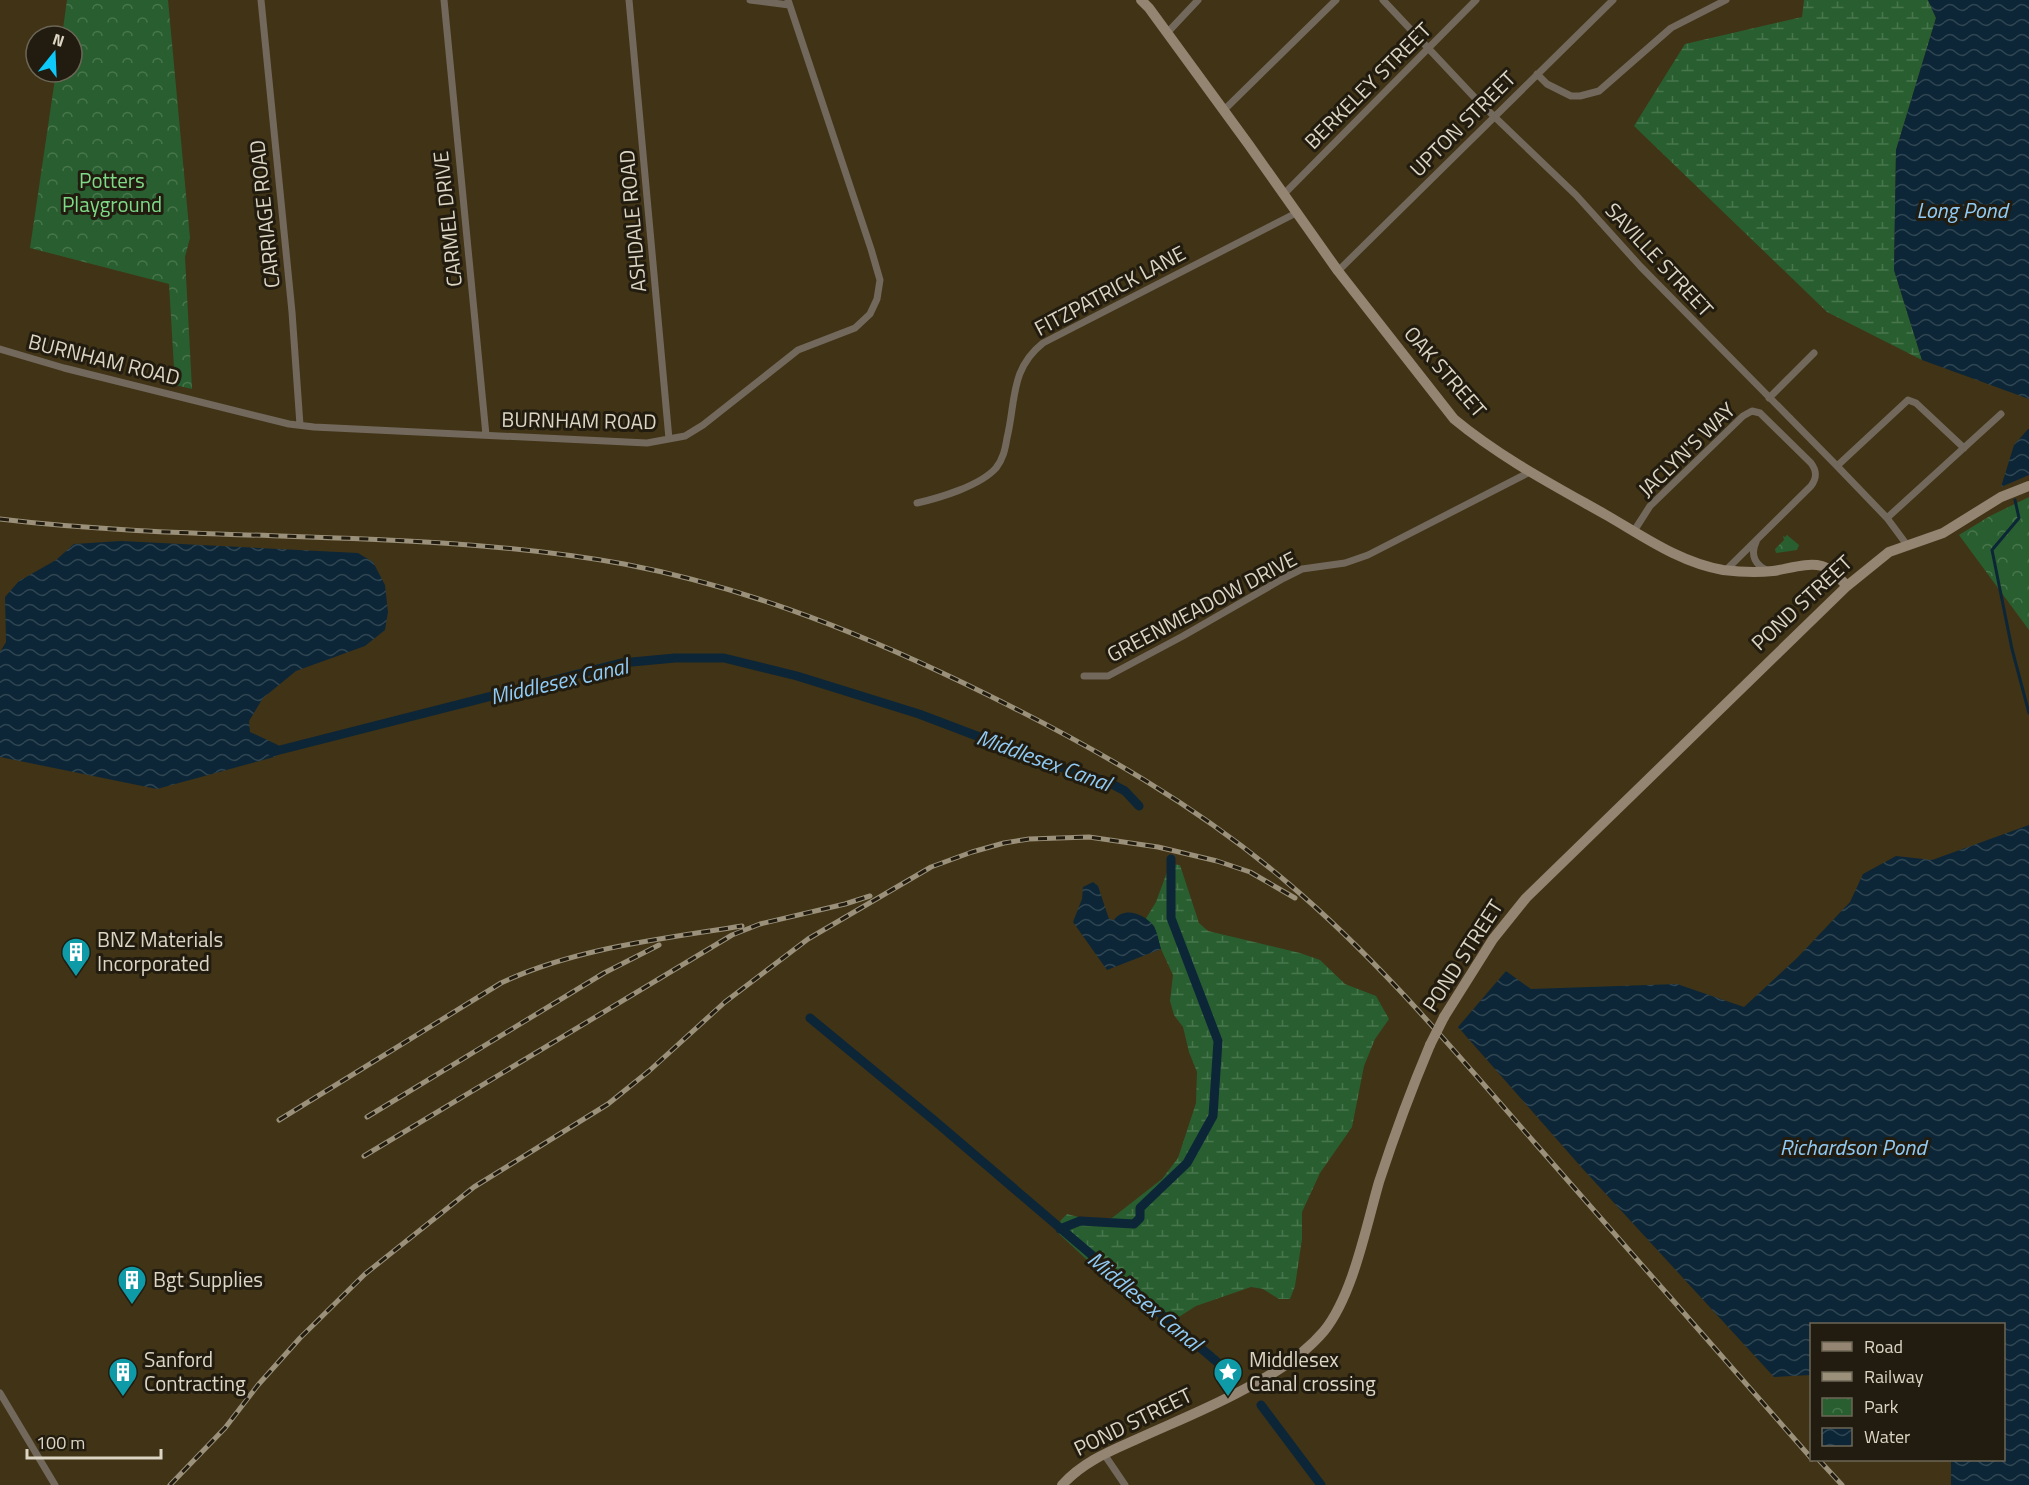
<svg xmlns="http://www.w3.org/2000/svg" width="2029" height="1485" viewBox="0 0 2029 1485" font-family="'Titillium Web',sans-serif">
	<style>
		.wetland { fill: url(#wetland-marsh) }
		.park { fill: url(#park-crowns) }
		.water { fill: url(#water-waves) }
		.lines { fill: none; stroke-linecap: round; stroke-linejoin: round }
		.stream { stroke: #0c2637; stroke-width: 3 }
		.canal { stroke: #0c2637; stroke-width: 9 }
		.street { stroke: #72685c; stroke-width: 7 }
		.secondary { stroke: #948472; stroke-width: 10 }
		.rail-casing { stroke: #9b917b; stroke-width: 5 }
		.rail { stroke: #211c0f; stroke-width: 3; stroke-dasharray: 9; stroke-linecap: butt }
		.secondary-bridge { stroke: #948472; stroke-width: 10 }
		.labels { text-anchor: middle; stroke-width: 6; stroke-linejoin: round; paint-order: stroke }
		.street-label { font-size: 21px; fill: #dcd5c4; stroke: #211c0f }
		.park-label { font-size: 21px; fill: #7fda88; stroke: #211c0f }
		.poi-label { font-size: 21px; fill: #dcd5c4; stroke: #211c0f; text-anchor: start }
		.water-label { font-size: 22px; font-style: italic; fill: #90cbf6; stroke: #211c0f }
	</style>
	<defs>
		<pattern id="wetland-marsh" width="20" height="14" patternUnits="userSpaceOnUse" patternTransform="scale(1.5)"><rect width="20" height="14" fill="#295f30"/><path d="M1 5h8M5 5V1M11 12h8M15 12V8" fill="none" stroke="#47754c"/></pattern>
		<pattern id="park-crowns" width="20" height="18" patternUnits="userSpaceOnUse" patternTransform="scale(1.5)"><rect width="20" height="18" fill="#295f30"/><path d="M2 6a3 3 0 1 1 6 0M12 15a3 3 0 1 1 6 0" fill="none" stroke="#47754c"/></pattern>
		<pattern id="water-waves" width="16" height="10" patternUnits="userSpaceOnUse" patternTransform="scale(1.5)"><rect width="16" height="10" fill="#0c2637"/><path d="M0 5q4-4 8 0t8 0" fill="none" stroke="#2f4552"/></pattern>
	</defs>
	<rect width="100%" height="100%" fill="#403316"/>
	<path class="wetland" d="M1804,0H1928L1936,18L1896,150L1894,270L1922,360L1827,312L1634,126L1685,44L1802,17Z
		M1170,864L1180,865L1199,923L1208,931L1300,953L1320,960L1345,984L1376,996L1389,1019L1375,1039L1364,1066L1352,1127L1320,1173L1302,1212V1239L1295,1286L1290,1299H1279L1263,1289L1251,1287L1196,1306L1174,1320L1159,1318L1147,1309L1101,1273L1056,1231L1061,1220L1067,1214L1082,1218H1112L1162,1179L1178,1158L1196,1103L1197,1072L1189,1052L1183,1027L1174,1015L1170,1001L1173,975L1161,949L1154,926L1145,920L1156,902Z"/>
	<path class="park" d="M67,0H168L190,238L185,257L192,389L175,385L169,284L30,248L56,72H72V36H62Z
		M2029,497V630L1959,535L1990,516Z
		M1787,535L1799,545L1797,550L1776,553L1775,549L1784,540L1783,536L1785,537Z"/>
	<path class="water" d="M1928,0H2029V399L1922,360L1894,270L1896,150L1936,18Z
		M2029,428V475L2001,487L2014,445Z
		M121,541L358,553L373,562L385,585L388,612L385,630L365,646L296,671L263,698L249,721L250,732L278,745L282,749L274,757L157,789L0,757V652L6,642L5,597L19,581L56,560L74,544Z
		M2029,825V1485H1951V1460H2004V1324H1812L1811,1375L1774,1377L1582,1168L1458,1027L1506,971L1531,989L1677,984L1744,1007L1797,958L1850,902L1863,874L1896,856L1932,860Z
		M1093,882L1098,886L1109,919L1114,920C1124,906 1144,914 1153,925C1157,930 1159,942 1161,949L1107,970L1073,922L1082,899L1083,887Z"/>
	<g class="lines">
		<path class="stream" d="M2015,500L2019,518L1992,550L2012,649L2029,713"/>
		<path class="canal" d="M272,752L621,663L675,658H724L797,676L919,714L1053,765L1108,782L1125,791L1139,806
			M810,1018L936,1122L1230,1373
			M1060,1229L1080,1221L1134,1224L1140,1218V1208L1187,1163L1213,1116L1218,1041L1171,918V859
			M1261,1405L1321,1485"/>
		<path class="street" d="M261,0L292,312L300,425
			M444,0L486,435
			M629,0L669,439
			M750,0L789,5
			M1383,0L1476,99L1576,195L1640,266L1837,466L1887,518L1907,545
			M1167,33L1198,0
			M1537,74L1547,84L1571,96H1580L1599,91L1671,28L1726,0
			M1224,110L1336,0
			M1283,195L1476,0
			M1338,271L1613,0
			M0,349L64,368L289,424L314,427L647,443L685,436L703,425L798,350L855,328L870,314L877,299L880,280L871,249L788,0
			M1769,398L1814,353
			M1837,466L1908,400L1916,403L1964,448
			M917,503C939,498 980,486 996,468C1003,459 1005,450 1007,438C1016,401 1010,369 1043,343L1296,213
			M1887,518L2001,414
			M1634,531L1650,506L1743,416L1752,411L1760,413L1811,463C1817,471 1817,478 1811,486L1726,570
			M1756,542C1750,555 1755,566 1769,571
			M1084,676H1108L1183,636L1284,578L1302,569L1345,563L1368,555L1530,472
			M0,1393L55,1485
			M1104,1454L1125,1485"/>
		<path class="secondary" d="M1141,0L1149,8L1249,145L1338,271L1454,419C1501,458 1555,486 1608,516C1644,537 1681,563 1723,570C1739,572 1756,573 1773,571C1788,569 1807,562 1822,566C1832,569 1840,579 1847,586
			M1444,1017L1493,939L1526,898L1847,586L1889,552L1943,533L2001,497L2029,486
			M1062,1485C1083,1462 1108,1452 1135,1440C1170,1424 1205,1410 1239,1392C1267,1378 1303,1356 1324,1331C1353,1295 1366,1227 1379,1182C1394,1136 1411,1090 1430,1045"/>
		<g class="rail-casing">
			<path id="rail" d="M0,519C207,544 418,527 624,564C751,588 873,638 988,695C1095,748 1198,806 1289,884C1380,961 1456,1053 1534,1142C1627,1248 1719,1353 1812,1459
				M367,1117L604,973L659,945
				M279,1120L501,983C575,948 662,939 742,926
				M364,1156L732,935L760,924L845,904L870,896
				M1819,1460L1842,1485
				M170,1485L225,1428L258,1385L300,1338L365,1274L474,1187L608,1104L649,1071L725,1002L808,939L931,867L972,852L1004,843L1029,839L1089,837L1158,847L1217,861L1250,872L1295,898"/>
		</g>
		<use href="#rail" class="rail"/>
		<path class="secondary-bridge" d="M1430,1045L1444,1017"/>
	</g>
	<defs>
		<g id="building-pin" transform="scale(1.5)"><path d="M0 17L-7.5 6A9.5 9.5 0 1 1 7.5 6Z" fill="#0f9aa8" stroke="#211c0f"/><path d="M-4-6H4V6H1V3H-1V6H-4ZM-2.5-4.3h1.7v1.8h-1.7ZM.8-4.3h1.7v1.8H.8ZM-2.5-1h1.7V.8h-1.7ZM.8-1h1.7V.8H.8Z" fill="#fff"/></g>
		<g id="sight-pin" transform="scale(1.5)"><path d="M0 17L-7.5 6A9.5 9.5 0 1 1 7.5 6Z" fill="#0f9aa8" stroke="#211c0f"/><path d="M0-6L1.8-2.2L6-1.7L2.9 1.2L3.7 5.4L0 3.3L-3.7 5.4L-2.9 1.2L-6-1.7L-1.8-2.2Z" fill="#fff"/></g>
	</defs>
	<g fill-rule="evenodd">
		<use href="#building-pin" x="76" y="952"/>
		<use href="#building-pin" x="132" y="1280"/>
		<use href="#building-pin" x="123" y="1372"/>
		<use href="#sight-pin" x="1228" y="1372"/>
	</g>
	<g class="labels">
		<g class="street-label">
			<text transform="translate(1368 86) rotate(-45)" y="7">BERKELEY STREET</text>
			<text transform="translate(1463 124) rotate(-45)" y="7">UPTON STREET</text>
			<text transform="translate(265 214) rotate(-96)" y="7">CARRIAGE ROAD</text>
			<text transform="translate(448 219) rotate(-96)" y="7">CARMEL DRIVE</text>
			<text transform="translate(633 221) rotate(-95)" y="7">ASHDALE ROAD</text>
			<text transform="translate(1659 260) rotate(47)" y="7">SAVILLE STREET</text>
			<text transform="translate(1110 291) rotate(-28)" y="7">FITZPATRICK LANE</text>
			<text transform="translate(104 360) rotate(14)" y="7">BURNHAM ROAD</text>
			<text transform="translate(1445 372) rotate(49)" y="7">OAK STREET</text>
			<text transform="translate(579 421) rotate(1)" y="7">BURNHAM ROAD</text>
			<text transform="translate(1687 450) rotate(-44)" y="7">JACLYN'S WAY</text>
			<text transform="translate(1802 603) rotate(-43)" y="7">POND STREET</text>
			<text transform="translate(1202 607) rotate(-28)" y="7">GREENMEADOW DRIVE</text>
			<text transform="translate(1463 956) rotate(-57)" y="7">POND STREET</text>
			<text transform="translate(1133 1422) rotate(-26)" y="7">POND STREET</text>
		</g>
		<g class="park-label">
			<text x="112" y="188">Potters<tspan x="112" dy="24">Playground</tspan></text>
		</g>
		<g class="poi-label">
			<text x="97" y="947">BNZ Materials<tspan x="97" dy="24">Incorporated</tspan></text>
			<text x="153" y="1287">Bgt Supplies</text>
			<text x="144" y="1367">Sanford<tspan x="144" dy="24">Contracting</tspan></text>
			<text x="1249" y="1367">Middlesex<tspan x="1249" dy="24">Canal crossing</tspan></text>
		</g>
		<g class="water-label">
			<text x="1962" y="218">Long Pond</text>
			<text transform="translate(559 681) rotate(-13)" y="8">Middlesex Canal</text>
			<text transform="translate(1044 760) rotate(20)" y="8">Middlesex Canal</text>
			<text x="1853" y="1155">Richardson Pond</text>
			<text transform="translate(1145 1301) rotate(40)" y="8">Middlesex Canal</text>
		</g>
	</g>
	<rect x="1810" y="1323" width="195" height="138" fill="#211c0f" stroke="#6c6657" stroke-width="1.5"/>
	<rect x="1822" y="1342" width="30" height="9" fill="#948472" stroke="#6c6657" stroke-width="1.5"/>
	<text x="1864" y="1353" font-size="18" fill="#dcd5c4">Road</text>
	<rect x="1822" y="1372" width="30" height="9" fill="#9b917b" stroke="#6c6657" stroke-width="1.5"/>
	<text x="1864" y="1383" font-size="18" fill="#dcd5c4">Railway</text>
	<rect x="1822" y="1398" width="30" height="18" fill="url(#park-crowns)" stroke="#6c6657" stroke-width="1.5"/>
	<text x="1864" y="1413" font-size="18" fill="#dcd5c4">Park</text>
	<rect x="1822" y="1428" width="30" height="18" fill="url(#water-waves)" stroke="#6c6657" stroke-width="1.5"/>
	<text x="1864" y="1443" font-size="18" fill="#dcd5c4">Water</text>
	<g transform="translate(54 54) rotate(18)"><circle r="28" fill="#211c0f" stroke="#6c6657" stroke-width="1.5"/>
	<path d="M0-4.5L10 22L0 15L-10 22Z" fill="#0dcafa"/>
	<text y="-9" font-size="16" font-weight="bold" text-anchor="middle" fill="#dcd5c4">N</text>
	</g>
	<path d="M27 1449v9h134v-9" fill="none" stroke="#dcd5c4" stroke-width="3"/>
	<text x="36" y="1449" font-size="18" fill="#dcd5c4" stroke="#211c0f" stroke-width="4.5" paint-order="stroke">100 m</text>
</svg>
